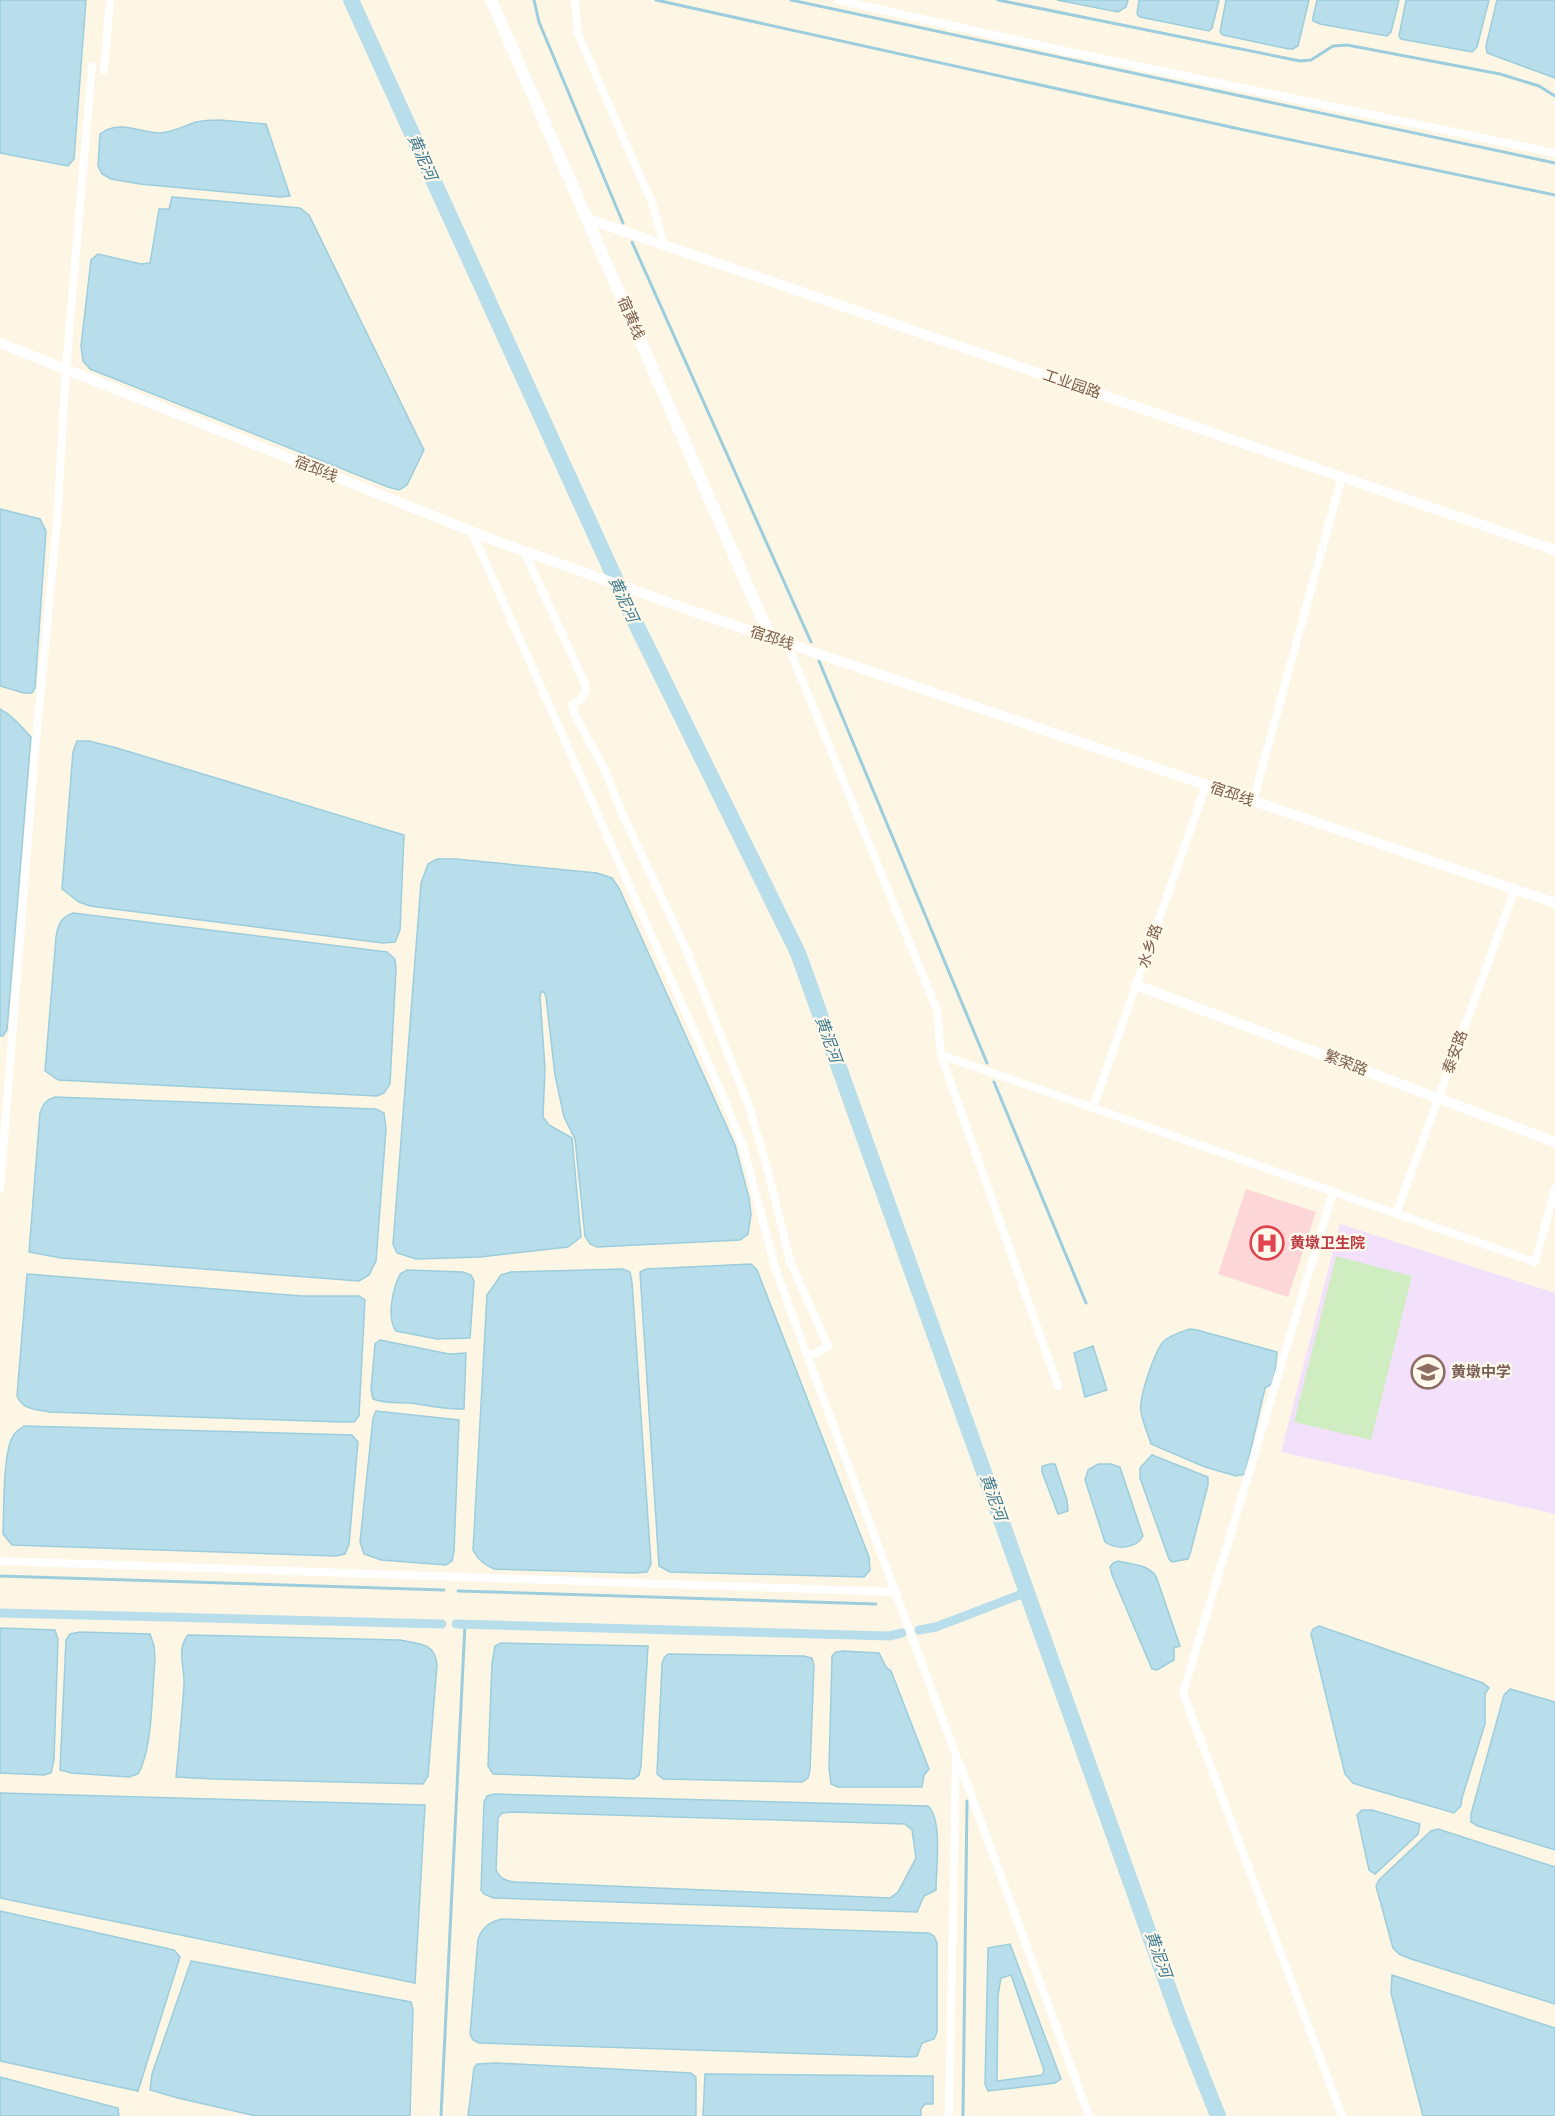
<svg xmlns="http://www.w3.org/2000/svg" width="1555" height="2116" viewBox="0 0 1555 2116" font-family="'Source Sans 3','Noto Sans SC',sans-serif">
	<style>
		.education { fill: #f3e1fb }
		.medical { fill: #fdd6d8 }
		.green { fill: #cfedc1 }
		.water { fill: #b7deea; stroke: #9ccddd; stroke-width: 1.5; fill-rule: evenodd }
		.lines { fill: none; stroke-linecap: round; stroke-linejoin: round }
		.stream { stroke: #9ccddd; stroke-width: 3 }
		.canal { stroke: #b7deea; stroke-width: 9 }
		.river { stroke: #b7deea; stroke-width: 16 }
		.minor { stroke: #fff; stroke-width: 8 }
		.tertiary { stroke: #fff; stroke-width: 10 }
		.secondary { stroke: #fff; stroke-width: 12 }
		.labels { text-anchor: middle; stroke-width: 4.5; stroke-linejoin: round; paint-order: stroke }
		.street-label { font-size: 15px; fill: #7a5d47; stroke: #fff9ec }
		.health-label { font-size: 15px; font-weight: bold; fill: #be3a42; stroke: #fff9ec; text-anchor: start }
		.education-label { font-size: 15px; font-weight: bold; fill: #785e54; stroke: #fff9ec; text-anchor: start }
		.water-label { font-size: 16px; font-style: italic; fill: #3e7b8f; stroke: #fff9ec }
	</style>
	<rect width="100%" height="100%" fill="#fef6e4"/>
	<path class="education" d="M1340,1224L1555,1293V1514L1281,1452Z"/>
	<path class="medical" d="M1246,1189L1316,1212L1288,1297L1218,1274Z"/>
	<path class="green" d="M1336,1256L1412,1276L1371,1440L1294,1422Z"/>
	<path class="water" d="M0,0H86L74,159L68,166L0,153Z
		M1057,0H1128L1126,7L1118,12Z
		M1139,0H1219L1212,28L1209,31L1140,17L1137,14Z
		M1226,0H1309L1298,46L1293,49H1289L1223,35L1220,32Z
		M1317,0H1399L1391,32L1387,36L1320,24L1313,21V17Z
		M1406,0H1489L1477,47L1472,52L1401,39L1399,36Z
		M1497,0H1555V78L1487,53L1486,46Z
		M220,120L266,124L290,196L280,197L140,184L111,179L102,174L98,166L100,134C120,119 140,133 160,133C174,132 184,126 196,122C204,120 212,120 220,120Z
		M172,197L300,208L309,215L424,450L407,485L399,490L388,487L90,369L83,361L81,346L91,260L98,254L141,264L150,263L159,209H169Z
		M0,509L40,519L46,531L35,688L32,693H24L0,686Z
		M0,709C13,716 21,726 31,737L7,1030L3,1036H0Z
		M77,741H89L117,748L404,835L400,930L395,942L383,943L90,906L79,902L62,889L73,752Z
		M437,859H456L597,873L612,878L619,888L735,1145L749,1198L751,1214L748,1234L740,1240L597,1247L590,1244L585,1236L575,1139L564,1117L555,1075L546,997L544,992H541L540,996L545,1069L543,1117L549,1125L572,1138L581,1237L568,1247L480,1257L416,1259L397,1253L393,1244L421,883L428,864Z
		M73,913L387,952L395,959L396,969L390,1084L384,1093L377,1096L58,1080L45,1071L56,937C58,925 60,918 73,913Z
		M55,1097L376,1109L384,1113L386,1129L376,1261L369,1275L359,1281L61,1258L29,1252L40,1113C43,1104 46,1100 55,1097Z
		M751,1264L757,1270L869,1557L870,1570L864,1577L670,1572L659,1566L640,1272L646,1269Z
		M623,1269L630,1272L632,1282L651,1564L647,1572L634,1573L494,1569C484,1565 478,1560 473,1550L487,1295L501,1275L511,1272Z
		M407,1270L463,1272L471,1275L474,1281L470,1338L437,1339L396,1331C386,1317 393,1289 400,1274Z
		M27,1274L302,1296H359L365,1300L359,1416L354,1422H339L49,1412C35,1409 23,1410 17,1396Z
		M1190,1329L1197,1330L1277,1352L1275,1372L1272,1384L1265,1388L1245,1474L1236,1476L1205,1467L1151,1444C1148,1434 1143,1423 1141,1412C1138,1399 1155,1350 1164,1341C1172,1334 1181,1332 1190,1329Z
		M380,1340L449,1354L466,1353L464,1409C446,1410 430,1406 411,1403C398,1402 385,1404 373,1399L371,1390L375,1344Z
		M1093,1346L1107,1390L1085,1397L1074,1353Z
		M376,1411L459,1420L454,1552L452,1561L446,1565L381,1560L364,1554L360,1542L373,1418Z
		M24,1426L352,1435L358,1442L349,1544L345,1554L336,1556L12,1545L3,1534C4,1510 3,1461 11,1440C14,1433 18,1430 24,1426Z
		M1152,1455L1208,1477V1485L1190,1554L1188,1559L1172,1562L1169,1559L1140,1478V1468Z
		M1050,1464H1055L1067,1500L1068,1511L1058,1514L1042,1472V1466Z
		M1098,1464H1111L1120,1467L1143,1536C1136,1549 1117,1550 1105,1542L1085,1480L1088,1470Z
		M1118,1561C1131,1564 1152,1565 1157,1579L1180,1646L1174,1648V1660L1157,1670L1152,1669L1112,1575L1110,1567L1113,1563Z
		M1319,1626L1483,1683L1489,1688L1485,1694V1724L1462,1798L1461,1806L1454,1813L1365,1787L1353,1783L1345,1774L1311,1634L1313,1629Z
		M0,1628L55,1630L58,1639L54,1760L51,1773L44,1775L0,1773Z
		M80,1632L150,1634L154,1646L155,1659C152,1691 153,1748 138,1774L129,1777L71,1773L60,1770L66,1640L70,1634Z
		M188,1635L400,1640C419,1644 435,1642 437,1665L428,1776L423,1784L213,1779L176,1777C179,1746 182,1715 184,1684C185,1668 176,1649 188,1635Z
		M501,1643L648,1646L641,1766L639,1775L634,1779L493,1774L488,1766L492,1663L495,1646Z
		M843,1651L879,1653L886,1667L891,1671L929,1769L924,1775L922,1787H838L831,1784L829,1768L832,1656L836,1652Z
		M668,1654L804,1656L812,1658L814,1665L810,1770L808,1778L802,1782L663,1779L657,1774L662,1664L664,1658Z
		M1510,1689L1555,1702V1850L1478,1826L1471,1822V1814L1504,1695Z
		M0,1793L425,1805L415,1983L0,1898Z
		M494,1794L928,1806C943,1820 936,1869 936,1890L924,1896L917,1912L493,1898L484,1894L481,1890L484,1802L487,1796ZM514,1812L905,1824L912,1830L916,1858L898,1892L890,1898L516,1882C505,1881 501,1879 496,1870L498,1818L502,1813Z
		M1362,1810H1372L1420,1824L1418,1834L1375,1874L1369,1870L1357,1815Z
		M1438,1829L1555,1867V2004L1411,1959L1399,1954L1393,1948L1376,1886L1379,1880L1431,1831Z
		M0,1911L174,1950L180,1957L138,2091L0,2061Z
		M502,1919L929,1933L934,1936L937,1943V2032L934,2039L922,2043L917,2056L912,2057L479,2043L473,2040L470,2034L478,1939C483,1926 490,1922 502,1919Z
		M1010,1944L1061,2079L1055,2083L988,2091L985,2084L988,1948ZM1011,1975L1044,2070L1042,2075L997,2081L998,1995L1001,1978Z
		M191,1961L411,2002L413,2009L410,2116H256L178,2098L150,2090L152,2074Z
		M1392,1975L1555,2028V2116H1423L1391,1993Z
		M496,2063L691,2073L696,2077V2116H468L474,2068L477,2064Z
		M705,2074L933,2076V2104H925L921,2109V2116H703Z
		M0,2077L118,2108L119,2116H0Z"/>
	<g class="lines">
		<path class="stream" d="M534,0L539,22L623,223
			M656,0L1244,130L1555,195
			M791,0L1555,163
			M998,0L1300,61L1311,60L1333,46L1347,45L1500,74L1539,86L1555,96
			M632,242L811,642
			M819,661L987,1063
			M994,1082L1086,1303
			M0,1576L444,1590
			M458,1591L876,1604
			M441,2116L465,1624
			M963,2116L967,1801"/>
		<path class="canal" d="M0,1613L442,1624
			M456,1624L889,1636L902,1633
			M919,1630L936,1627L1027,1592"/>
		<path class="river" d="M351,0L635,622L798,953L1180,2020L1218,2116"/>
		<path class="minor" d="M575,0L578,34L652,203L664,245
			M838,0L1070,52L1555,153
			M104,70L110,0
			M472,532L725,1101L743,1146L775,1267L787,1301L956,1755L949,2116
			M524,551L584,682L586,690L581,699L572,705L575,715L605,770L621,811L686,949L749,1106L769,1175L790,1261L828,1346L808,1357
			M787,643L937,1010L941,1055L1058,1386
			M1253,801L1342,476
			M941,1055L1535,1262L1555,1189
			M1093,1108L1206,785
			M0,1189L35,750L57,522L66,368L92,66
			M1333,1192L1183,1693L1342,2116
			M1396,1214L1515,889
			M0,1561L896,1592
			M959,1762L1089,2116"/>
		<path class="tertiary" d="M588,219L1555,550
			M0,343L496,541L695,612L1555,903
			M1136,985L1555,1142"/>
		<path class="secondary" d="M491,0L770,637"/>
	</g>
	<defs>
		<g id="hospital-ring" transform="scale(1.725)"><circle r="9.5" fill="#fff9ec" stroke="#e0444e" stroke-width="1.5"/><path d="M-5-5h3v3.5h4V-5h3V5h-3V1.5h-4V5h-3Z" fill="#e0444e"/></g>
		<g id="school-ring" transform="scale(1.725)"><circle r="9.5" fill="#fff9ec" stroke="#8d6e63" stroke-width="1.5"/><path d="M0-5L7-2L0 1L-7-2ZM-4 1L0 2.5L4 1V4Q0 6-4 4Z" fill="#8d6e63"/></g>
	</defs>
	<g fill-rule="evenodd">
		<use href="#hospital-ring" x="1267" y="1243"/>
		<use href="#school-ring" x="1428" y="1372"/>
	</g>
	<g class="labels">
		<g class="street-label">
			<text transform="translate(631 318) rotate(67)" y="5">宿黄线</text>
			<text transform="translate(1072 384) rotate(19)" y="5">工业园路</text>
			<text transform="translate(316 469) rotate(22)" y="5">宿邳线</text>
			<text transform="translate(772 638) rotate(18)" y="5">宿邳线</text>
			<text transform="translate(1232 794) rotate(19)" y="5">宿邳线</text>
			<text transform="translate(1150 946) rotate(-71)" y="5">水乡路</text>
			<text transform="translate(1455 1052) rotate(-70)" y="5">泰安路</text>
			<text transform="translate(1346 1063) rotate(21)" y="5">繁荣路</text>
		</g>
		<g class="health-label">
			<text x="1290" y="1248">黄墩卫生院</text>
		</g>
		<g class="education-label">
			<text x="1451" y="1377">黄墩中学</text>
		</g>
		<g class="water-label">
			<text transform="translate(423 157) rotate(66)" y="6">黄泥河</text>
			<text transform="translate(624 599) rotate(65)" y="6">黄泥河</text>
			<text transform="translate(829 1039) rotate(70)" y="6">黄泥河</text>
			<text transform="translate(994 1497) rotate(70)" y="6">黄泥河</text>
			<text transform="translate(1159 1954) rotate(70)" y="6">黄泥河</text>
		</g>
	</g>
</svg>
